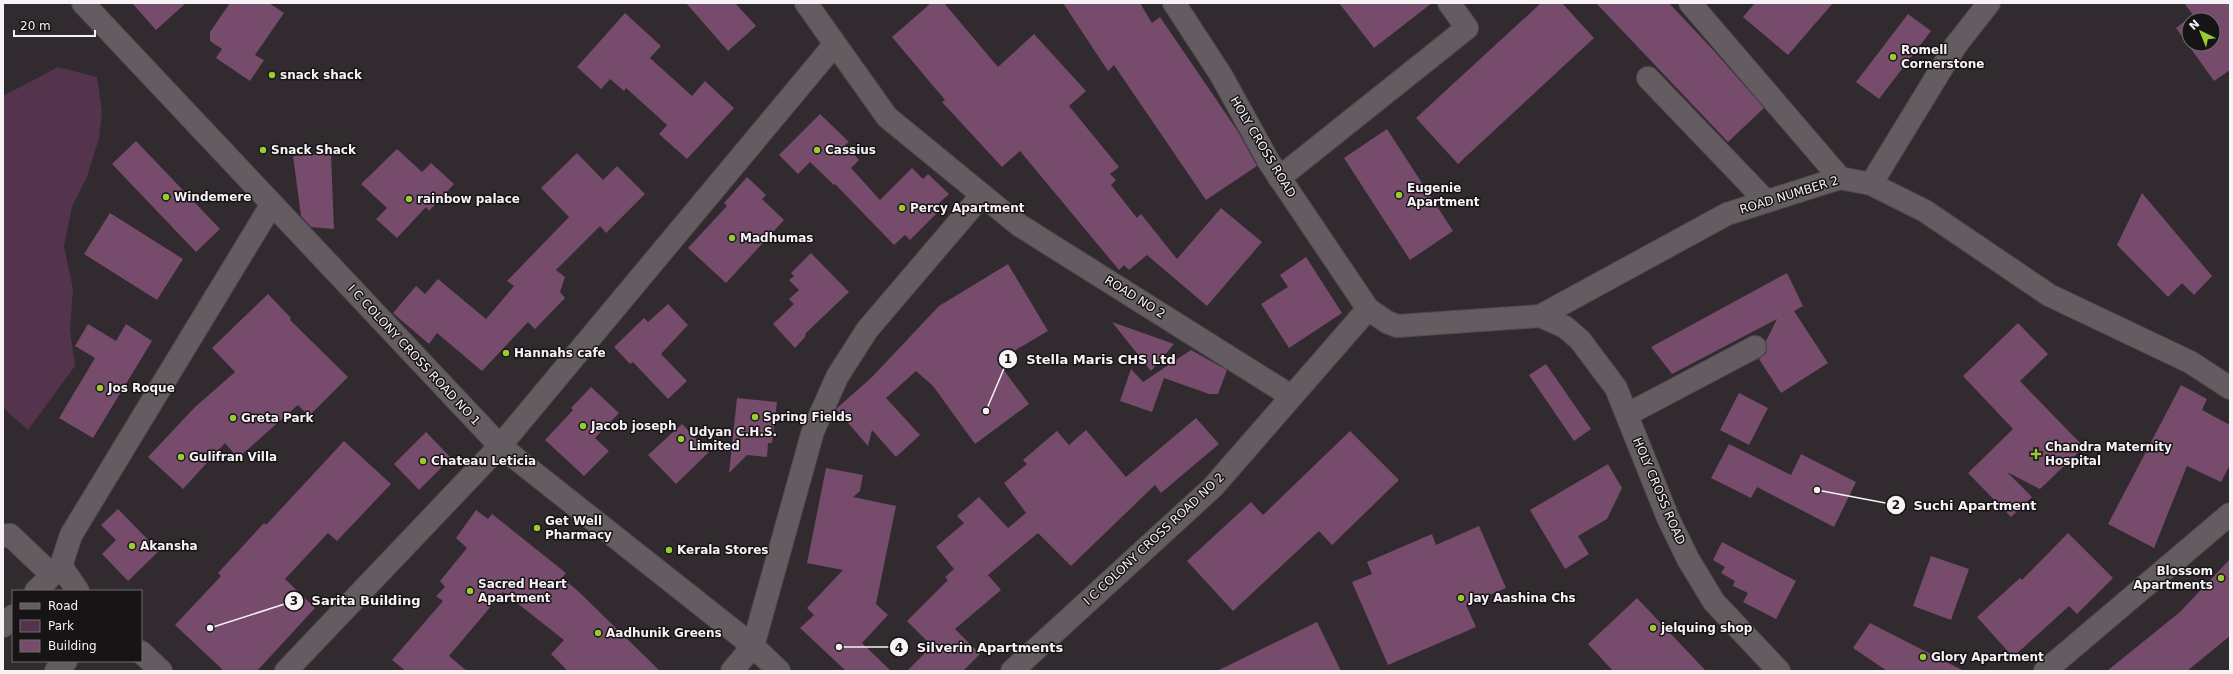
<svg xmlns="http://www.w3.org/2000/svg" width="2233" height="674" viewBox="0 0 2233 674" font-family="'DejaVu Sans',sans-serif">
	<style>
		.green { fill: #54334c }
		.building { fill: #764b6b; fill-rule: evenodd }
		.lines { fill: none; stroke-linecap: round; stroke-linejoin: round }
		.minor-casing { stroke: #4e494c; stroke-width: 24 }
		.minor { stroke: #645c61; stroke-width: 22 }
		.poi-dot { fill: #99cb35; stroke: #171416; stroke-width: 1.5 }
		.labels { text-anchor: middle; stroke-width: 3; stroke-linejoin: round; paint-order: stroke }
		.poi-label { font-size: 12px; font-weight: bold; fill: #f6f2f5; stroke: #171416; text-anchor: start }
		.street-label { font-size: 12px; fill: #f6f2f5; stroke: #171416 }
		.leader { fill: none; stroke: #f6f2f5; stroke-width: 1.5 }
		.callout-dot { fill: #f6f2f5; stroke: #171416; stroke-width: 1.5 }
		.mark-label { font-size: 12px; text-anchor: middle; font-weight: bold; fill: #111 }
		.callout-label { font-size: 13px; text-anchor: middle; font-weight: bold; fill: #f6f2f5; stroke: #171416; stroke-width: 3; stroke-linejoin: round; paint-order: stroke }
	</style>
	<rect width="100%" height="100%" fill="#312a2f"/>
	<path class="green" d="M58,67L97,77L102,112L99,138L87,177L72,207L64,246L73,289L70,330L75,366L28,430L3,408V96Z"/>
	<path class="building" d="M132,3H186L156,30Z
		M230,3H269L284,13L255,55L264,60L250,81L216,58L222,49L210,41V32Z
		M686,3H735L756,26L728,51Z
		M931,3H944L998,67L1034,34L1086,91L1069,106L1119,167L1110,174L1116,180L1111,185L1137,218L1141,214L1177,259L1221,208L1262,242L1207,306L1147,255L1129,270L1124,265L1119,270L1020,151L1002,167L942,102L945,100L892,37Z
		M1063,3H1140L1152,23L1160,17L1237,130L1257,166L1206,200L1114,65L1108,71Z
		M1339,3H1432L1374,48Z
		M1541,3H1562L1594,38L1458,164L1416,118Z
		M1596,3H1669L1715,52L1764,108L1728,142Z
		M1755,3H1833L1788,55L1743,17Z
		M2184,3H2230V70L2214,81L2176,28L2193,15ZM2189,20H2213V44H2189Z
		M625,13L661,46L650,58L692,96L705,81L734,108L687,159L659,134L667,125L626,88L624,91L610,79L601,89L577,67Z
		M1908,14L1931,31L1879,99L1856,82Z
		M820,114L849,142L845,145L859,160L851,168L880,200L912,168L923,179L928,174L949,194L936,206L940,210L910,240L905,235L894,245L835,184L834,185L810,162L798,174L779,155Z
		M1387,129L1453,231L1410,260L1344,158Z
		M136,141L220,229L196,252L112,164Z
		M397,149L422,172L431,163L454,184L429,211L426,207L397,238L376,219L387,208L361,184Z
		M577,153L603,180L617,166L645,194L606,233L600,226L556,270L565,277L560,292L565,298L535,329L528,322L482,371L437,333L429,344L393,313L416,286L425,294L438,279L486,319L514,286L507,281L569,217L541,188Z
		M331,154L334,229L311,227L301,216L293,156Z
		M747,177L766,195L762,199L784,220L726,283L688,248L727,206L724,203Z
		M2142,193L2212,276L2194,295L2182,283L2168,297L2117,245Z
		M110,213L183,259L157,300L84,254Z
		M811,253L849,292L806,333L805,337L795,348L773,324L794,304L789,299L799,290L789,280L794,276L791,273Z
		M1306,257L1342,313L1289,348L1261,304L1288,287L1280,275Z
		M1008,264L1048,331L997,361L1029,404L975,444L933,386L916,371L886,398L920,435L896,457L872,430L868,446L836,409L872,377L939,306Z
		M1787,273L1803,306L1794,311L1828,363L1781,393L1759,359L1766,353L1767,347L1766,341L1777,319L1672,374L1651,347Z
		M268,294L291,318L290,320L348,377L309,416L298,405L238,458L225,443L183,489L148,457L195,407L235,372L212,348Z
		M668,304L688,325L661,354L687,381L668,399L633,362L630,364L614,347L644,318L648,322Z
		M1112,322L1174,344L1151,371Z
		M2018,323L2048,354L2020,381L2084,447L2040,489L2007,472L2032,497L2011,517L1968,473L2013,429L1963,376Z
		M88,324L116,341L126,324L152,341L93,438L59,418L95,358L75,346Z
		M1191,350L1227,370L1218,394H1209L1164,378L1152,412L1120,401L1131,369L1143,382Z
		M1546,364L1591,429L1574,441L1529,375Z
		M2181,385L2207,399L2202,410L2230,425V465L2221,482L2187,466L2154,548L2108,524Z
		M591,387L619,413L595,438L609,451L584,476L545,440L573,410L571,408Z
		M1739,393L1768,408L1749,445L1720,430Z
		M737,398L777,402L772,443H768L767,457L747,455L729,473Z
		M1196,418L1219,444L1161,493L1155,485L1071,566L1038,533L988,575L1001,590L955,629L980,654L963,671H907L932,646L907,621L948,580L945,577L954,569L936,547L964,523L957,516L979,497L1008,528L1026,513L1004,483L1027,464L1023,460L1057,431L1069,445L1086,430L1126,477Z
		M682,424L709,452L676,484L648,455Z
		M1350,431L1399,480L1332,545L1319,531L1233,611L1187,561L1251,502L1263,515Z
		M426,432L451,458L419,490L394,464Z
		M344,441L391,484L337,541L328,533L285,579L315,608L257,671H224L175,625L221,576L218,573L264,523L266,525Z
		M1729,444L1791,475L1801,454L1856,482L1834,527L1757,487L1751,498L1711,478Z
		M1608,464L1622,488L1607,519L1578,536L1589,554L1565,569L1530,510Z
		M826,468L863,475L860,491L853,497L896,506L876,604L888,615L862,643L891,671H846L800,628L814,615L807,608L843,570L807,563Z
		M118,509L159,551L128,581L102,554L116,540L101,525Z
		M476,510L488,519L492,514L566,573L562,578L578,591L660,671H568L551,654L564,640L503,592L449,656L467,671H406L392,660L443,601L436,596L445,587L440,581L467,548L456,538Z
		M1479,526L1506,588L1466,605L1476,627L1388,665L1352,582L1372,574L1367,562L1432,534L1436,545Z
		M2068,533L2113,578L2077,614L2069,606L2013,657L1977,617L2020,578L2022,580Z
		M1722,542L1796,581L1776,619L1743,602L1748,593L1733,586L1735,581L1721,573L1725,567L1713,560Z
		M1931,556L1969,569L1951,620L1913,606Z
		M2230,559V636L2187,671H2107L2180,612Z
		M1637,598L1706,671H1613L1588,644Z
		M1317,622L1341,671H1217Z
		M1870,623L1964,671H1887L1853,648Z"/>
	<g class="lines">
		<g class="minor-casing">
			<path id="minor" d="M83,3L500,446L753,646L779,671
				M806,3L887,117L1019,225L1291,396
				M1174,3L1221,75L1269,162L1368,309L1387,322L1397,326L1540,316L1727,214L1840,178L1871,184L1925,211L2049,295L2190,362L2230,388
				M1690,3L1840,178
				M1648,78L1766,201
				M1279,178L1467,28L1449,3
				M1871,184L1956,45L1989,3
				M1540,316L1565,327L1580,340L1616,388L1668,518L1688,559L1714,602L1779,671
				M1628,414L1755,347
				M3,536L10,535L52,575
				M36,591L61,566
				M78,591L61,566L71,535L272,204
				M3,626L13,616
				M141,652L161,671
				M56,671L66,661
				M286,671L500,446L835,44
				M732,671L753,646L813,431L837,377L867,330L982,195
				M1012,671L1213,487L1368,309
				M2045,671L2230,514"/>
		</g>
		<use href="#minor" class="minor"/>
	</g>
	<g class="poi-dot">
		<circle cx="1893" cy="57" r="4"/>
		<circle cx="272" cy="75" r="4"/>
		<circle cx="263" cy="150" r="4"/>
		<circle cx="817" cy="150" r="4"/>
		<circle cx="1399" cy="195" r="4"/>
		<circle cx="166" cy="197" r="4"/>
		<circle cx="409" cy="199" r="4"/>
		<circle cx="902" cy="208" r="4"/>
		<circle cx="732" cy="238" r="4"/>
		<circle cx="506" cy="353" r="4"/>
		<circle cx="100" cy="388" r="4"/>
		<circle cx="755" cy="417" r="4"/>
		<circle cx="233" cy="418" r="4"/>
		<circle cx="583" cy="426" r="4"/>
		<circle cx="681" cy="439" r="4"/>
		<path d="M2034 448h4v4h4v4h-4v4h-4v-4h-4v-4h4z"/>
		<circle cx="181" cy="457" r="4"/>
		<circle cx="423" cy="461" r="4"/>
		<circle cx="537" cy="528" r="4"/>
		<circle cx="132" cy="546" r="4"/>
		<circle cx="669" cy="550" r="4"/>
		<circle cx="2221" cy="578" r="4"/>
		<circle cx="470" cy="591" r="4"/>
		<circle cx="1461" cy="598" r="4"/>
		<circle cx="1653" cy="628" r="4"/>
		<circle cx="598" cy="633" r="4"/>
		<circle cx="1923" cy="657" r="4"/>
	</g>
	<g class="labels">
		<g class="poi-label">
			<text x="1901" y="54">Romell<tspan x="1901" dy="14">Cornerstone</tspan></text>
			<text x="280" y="79">snack shack</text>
			<text x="271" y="154">Snack Shack</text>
			<text x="825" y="154">Cassius</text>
			<text x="1407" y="192">Eugenie<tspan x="1407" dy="14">Apartment</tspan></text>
			<text x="174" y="201">Windemere</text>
			<text x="417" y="203">rainbow palace</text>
			<text x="910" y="212">Percy Apartment</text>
			<text x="740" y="242">Madhumas</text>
			<text x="514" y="357">Hannahs cafe</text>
			<text x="108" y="392">Jos Roque</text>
			<text x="763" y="421">Spring Fields</text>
			<text x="241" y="422">Greta Park</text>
			<text x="591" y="430">Jacob joseph</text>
			<text x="689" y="436">Udyan C.H.S.<tspan x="689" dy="14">Limited</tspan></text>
			<text x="2045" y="451">Chandra Maternity<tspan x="2045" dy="14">Hospital</tspan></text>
			<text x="189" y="461">Gulifran Villa</text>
			<text x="431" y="465">Chateau Leticia</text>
			<text x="545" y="525">Get Well<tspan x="545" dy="14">Pharmacy</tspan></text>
			<text x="140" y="550">Akansha</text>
			<text x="677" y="554">Kerala Stores</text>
			<text x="2213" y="575" text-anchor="end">Blossom<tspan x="2213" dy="14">Apartments</tspan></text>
			<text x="478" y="588">Sacred Heart<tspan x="478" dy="14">Apartment</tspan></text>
			<text x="1469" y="602">Jay Aashina Chs</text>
			<text x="1661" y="632">jelquing shop</text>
			<text x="606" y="637">Aadhunik Greens</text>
			<text x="1931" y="661">Glory Apartment</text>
		</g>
		<g class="street-label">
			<text transform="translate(1263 147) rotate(59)" y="4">HOLY CROSS ROAD</text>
			<text transform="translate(1789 195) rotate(-17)" y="4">ROAD NUMBER 2</text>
			<text transform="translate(1135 297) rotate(32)" y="4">ROAD NO 2</text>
			<text transform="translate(414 355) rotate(47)" y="4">I C COLONY CROSS ROAD NO 1</text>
			<text transform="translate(1659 491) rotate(67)" y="4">HOLY CROSS ROAD</text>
			<text transform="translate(1154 539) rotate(-43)" y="4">I C COLONY CROSS ROAD NO 2</text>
		</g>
	</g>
	<path class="leader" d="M986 411L1008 359M1817 490L1896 505M210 628L294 601M839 647L899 647"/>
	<g class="callout-dot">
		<circle cx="986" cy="411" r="4"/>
		<circle cx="1817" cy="490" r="4"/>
		<circle cx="210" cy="628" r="4"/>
		<circle cx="839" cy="647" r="4"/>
		<circle cx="1008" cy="359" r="10"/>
		<circle cx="1896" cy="505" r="10"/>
		<circle cx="294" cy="601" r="10"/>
		<circle cx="899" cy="647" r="10"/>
	</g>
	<g class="mark-label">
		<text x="1008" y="363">1</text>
		<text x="1896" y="509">2</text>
		<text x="294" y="605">3</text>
		<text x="899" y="652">4</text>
	</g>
	<g class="callout-label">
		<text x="1101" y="364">Stella Maris CHS Ltd</text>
		<text x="1975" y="510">Suchi Apartment</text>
		<text x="366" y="605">Sarita Building</text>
		<text x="990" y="652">Silverin Apartments</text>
	</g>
	<rect width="2233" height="674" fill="none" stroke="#f6f2f5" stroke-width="8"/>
	<rect x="12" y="590" width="130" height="72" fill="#171416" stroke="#706d6f"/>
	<rect x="20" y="603" width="20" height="6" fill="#645c61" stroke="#706d6f"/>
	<text x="48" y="610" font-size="12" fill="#f6f2f5">Road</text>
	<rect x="20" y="620" width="20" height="12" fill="#54334c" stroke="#706d6f"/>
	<text x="48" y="630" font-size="12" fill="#f6f2f5">Park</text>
	<rect x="20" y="640" width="20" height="12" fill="#764b6b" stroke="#706d6f"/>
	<text x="48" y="650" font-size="12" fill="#f6f2f5">Building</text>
	<g transform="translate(2201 32) rotate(317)"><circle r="19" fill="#171416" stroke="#706d6f"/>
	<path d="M0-3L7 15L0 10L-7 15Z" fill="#99cb35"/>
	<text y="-6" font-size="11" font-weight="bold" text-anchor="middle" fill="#f6f2f5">N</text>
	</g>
	<path d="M14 30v6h81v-6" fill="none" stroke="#f6f2f5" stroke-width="2"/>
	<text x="20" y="30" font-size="12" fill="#f6f2f5" stroke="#171416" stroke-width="3" paint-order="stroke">20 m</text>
</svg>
